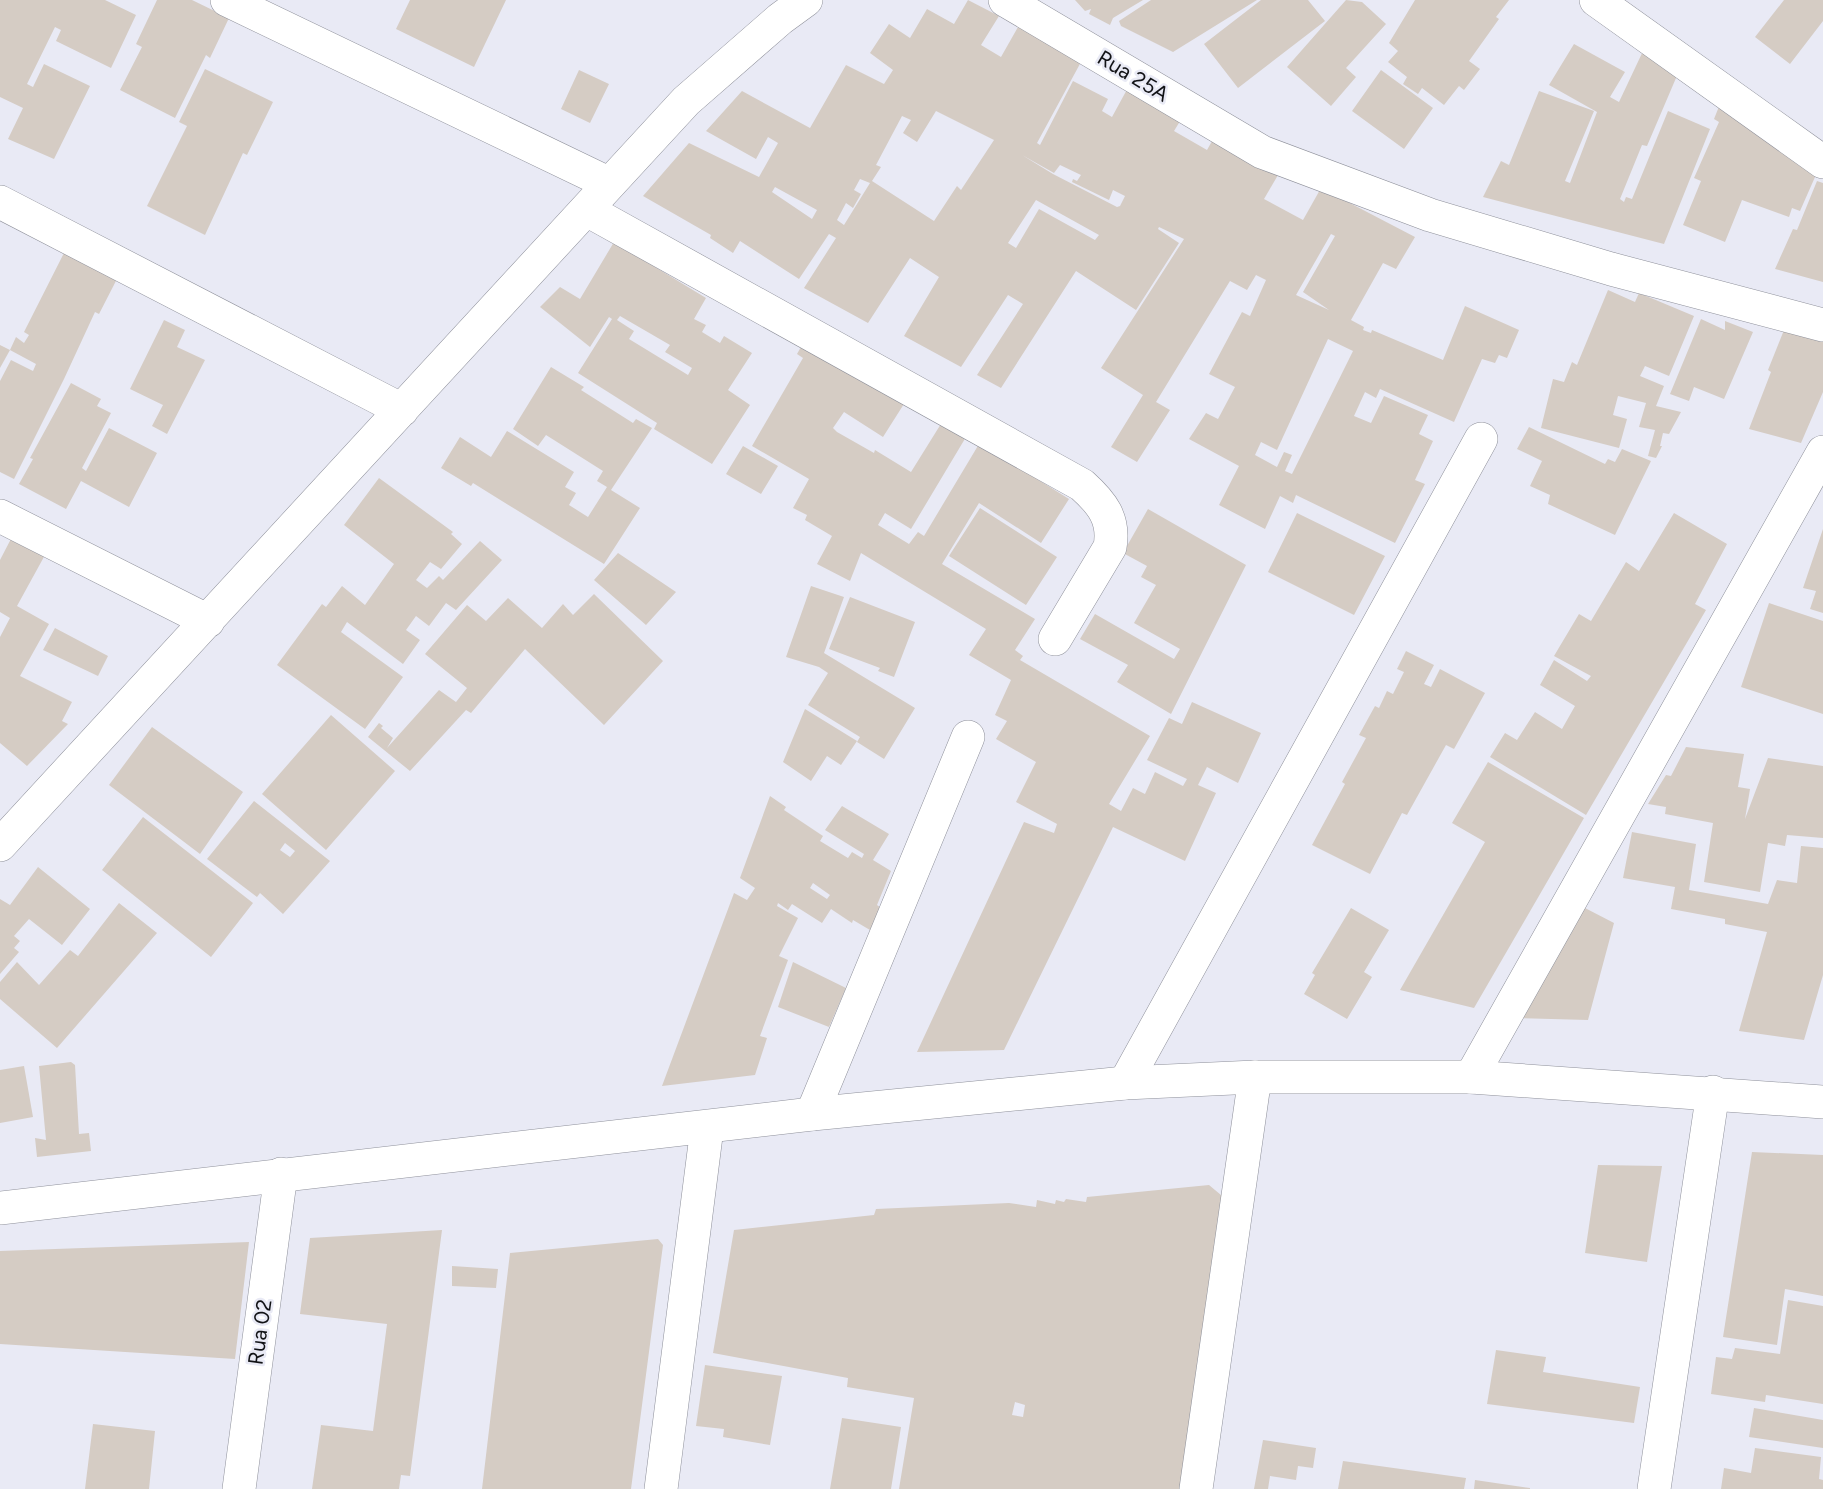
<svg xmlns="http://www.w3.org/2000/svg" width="1823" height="1489" viewBox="0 0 1823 1489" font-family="Figtree,sans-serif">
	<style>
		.building { fill: #d5ccc4; fill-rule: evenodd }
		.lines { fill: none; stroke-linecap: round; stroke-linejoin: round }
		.street-casing { stroke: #8f919b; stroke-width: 34 }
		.secondary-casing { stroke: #8f919b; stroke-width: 34 }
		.street { stroke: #fff; stroke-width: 33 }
		.secondary { stroke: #fff; stroke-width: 33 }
		.labels { text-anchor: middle; stroke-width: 5; stroke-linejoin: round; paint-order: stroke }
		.street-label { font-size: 21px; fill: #121316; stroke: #e9eaf5 }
	</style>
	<rect width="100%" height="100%" fill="#e9eaf5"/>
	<path class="building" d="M0,0H105L136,15L111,68L56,41L61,30L55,27L27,84L33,87L44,64L90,86L54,159L8,139L23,108L0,97Z
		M157,0H192L229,18L210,58L206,55L175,118L120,90L142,47L136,44Z
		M410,0H506L474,67L396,29Z
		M968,0L999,16L981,45L1001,57L1018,27L1081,62L1037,143L1040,145L1073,81L1108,99L1102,111L1112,117L1130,84L1185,113L1174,131L1207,150L1220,127L1285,163L1264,199L1303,220L1321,188L1415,237L1396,269L1383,263L1351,320L1364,327L1363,330L1371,333L1372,330L1443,360L1465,306L1519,330L1507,358L1499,355L1495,363L1482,359L1454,422L1380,389L1376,398L1365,392L1354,416L1371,423L1384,396L1428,415L1419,434L1433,441L1415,480L1425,484L1395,543L1296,495L1293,503L1280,496L1265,529L1219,505L1239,466L1189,439L1206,413L1218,419L1235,387L1209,374L1242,312L1250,316L1266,280L1256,275L1247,290L1230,281L1156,402L1170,410L1137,462L1111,447L1143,395L1101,368L1184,239L1159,227L1158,229L1179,243L1136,310L1076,271L1001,388L977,375L1023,304L1008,295L961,367L904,336L939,277L910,258L868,323L804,288L836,238L829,234L799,279L740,241L733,253L710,238L711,235L643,196L689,143L759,177L778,143L768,137L756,159L706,131L742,91L810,128L846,65L884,84L893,70L870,53L889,24L910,38L927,9L954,24ZM936,111L994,140L961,190L957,186L934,221L872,181L881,167L876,165L902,116L911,120L903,133L917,142ZM1022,155L1054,173L1060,165L1081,175L1077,181L1073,179L1072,182L1109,200L1113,190L1125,196L1120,206L1117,207L1053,174ZM860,179L870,183L844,225L837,220L846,203L853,208L861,194L854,190ZM775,187L817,210L812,219L772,192ZM1036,200L1099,235L1095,240L1039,209L1016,248L1008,243ZM1331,234L1335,236L1303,292L1329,310L1296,295ZM1328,339L1353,351L1292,474L1285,471L1292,455L1284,452L1277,467L1255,455L1261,442L1277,450Z
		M1075,0H1143L1113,18L1110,25L1089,14L1091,9L1085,11Z
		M1151,0H1257L1173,52L1121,26L1119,21Z
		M1261,0H1308L1325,21L1238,88L1204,44Z
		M1346,0L1362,2L1386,24L1346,68L1356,77L1331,106L1287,67Z
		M1415,0H1509L1496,17L1499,19L1469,61L1480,69L1464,90L1459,86L1444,105L1422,88L1418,94L1403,84L1407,77L1388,62L1398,51L1389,43Z
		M1784,0H1823V21L1790,64L1755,37Z
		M1574,44L1625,72L1610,97L1619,102L1644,49L1679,71L1647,146L1642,145L1620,199L1624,202L1626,197L1632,199L1668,111L1710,129L1664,244L1483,197L1501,161L1509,165L1539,91L1594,111L1565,181L1570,183L1597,112L1549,85Z
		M205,69L273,102L247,155L243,153L205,235L147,206L187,126L179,122Z
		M579,70L609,84L590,123L561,109Z
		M1381,70L1433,108L1404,149L1352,111Z
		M1722,99L1819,168L1800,211L1792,208L1789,217L1742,200L1725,242L1683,225L1701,181L1694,178L1719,122L1714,119Z
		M1817,181L1823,183V282L1775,269L1793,229L1797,230Z
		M614,242L706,298L694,319L706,325L702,332L720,343L724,336L752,353L728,390L750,405L712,464L654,429L657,423L578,373L612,319L609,317L590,347L540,307L560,287L580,299ZM620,316L670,345L665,352L692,368L688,375L629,339L634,331L617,320Z
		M65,251L118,277L99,314L95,312L64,379L14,479L0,472V381L11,360L33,371L36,364L10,350L16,337L24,343L29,335L24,332Z
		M1608,290L1635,302L1639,293L1694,316L1669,376L1645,366L1640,376L1664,386L1656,406L1681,412L1669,434L1663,433L1660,446H1662L1656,458L1648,456L1655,430L1639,427L1646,403L1618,396L1613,415L1627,419L1619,448L1541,428L1553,379L1564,382L1572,362L1577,365Z
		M1701,319L1725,330V321L1753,332L1724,399L1694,387L1689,401L1670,394Z
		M164,320L185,330L177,347L205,360L167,434L152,426L163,405L130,389Z
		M1786,325L1823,336V392L1801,443L1749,429L1771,372L1768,370Z
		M806,338L909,396L883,437L844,412L833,428L837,432L874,453L875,450L911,472L944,419L969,432L911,529L885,513L878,525L909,544L918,532L924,536L982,439L1018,467L1069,499L1041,543L979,503L942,564L1035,619L1015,650L1023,656L1020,660L1150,736L1109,804L1121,811L1133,788L1145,794L1155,772L1183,786L1187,779L1147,760L1169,718L1182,724L1192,702L1261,733L1238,783L1207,767L1198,785L1216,793L1185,861L1113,827L1004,1050L917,1052L1024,822L1054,833L1057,824L1016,802L1036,762L996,739L1007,721L995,715L1011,680L969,655L986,629L861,553L850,581L817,564L832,536L805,520L807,515L793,508L809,479L752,446L803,358L797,354Z
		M0,345L10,350L0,368Z
		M551,367L584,387L581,390L633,423L636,419L652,428L611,490L640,508L604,564L473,483L471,486L441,468L460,437L491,457L507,431L574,472L565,487L576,493L569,505L588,517L607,487L597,481L603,471L546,435L538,446L513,429Z
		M71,383L101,399L97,406L111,413L82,468L86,471L109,428L157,453L129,507L81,481L66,509L19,484L33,459L30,458Z
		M1529,427L1605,464L1608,459L1615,462L1622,449L1651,461L1615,535L1548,504L1550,495L1530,486L1542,461L1517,449Z
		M743,446L778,466L761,494L726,474Z
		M379,478L453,532L451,534L462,544L441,569L430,562L416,580L427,588L439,576L443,580L480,541L502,560L456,610L446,603L429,626L416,616L406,630L420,640L403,664L347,622L341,632L403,677L365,729L277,665L322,604L326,607L342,586L365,605L394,564L344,525Z
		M980,508L1057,557L1026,605L949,556Z
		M1148,509L1246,565L1171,714L1117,682L1128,665L1080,639L1095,614L1174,659L1180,649L1134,623L1156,585L1141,577L1147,566L1123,553Z
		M1297,513L1385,556L1354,615L1268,572Z
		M1674,513L1727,544L1695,604L1706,610L1586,815L1490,757L1505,733L1517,740L1535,712L1562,729L1575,706L1540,685L1554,660L1587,681L1591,676L1554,656L1579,614L1591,621L1626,562L1639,571Z
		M1823,529V613L1810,609L1816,591L1803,588Z
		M13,535L45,555L17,606L49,624L20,676L72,702L62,721L68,724L27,766L0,743V637L10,618L0,612V560Z
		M618,553L676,592L646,625L594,580Z
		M811,586L844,597L824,653L915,708L884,759L857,742L860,737L808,705L828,673L819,667L786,657Z
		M594,594L663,661L604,725L525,649L471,713L466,710L410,771L368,737L379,723L383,726L381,728L393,738L387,748L439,690L456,702L467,688L425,654L467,605L486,621L508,598L542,628L563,604L573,615Z
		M850,597L915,622L894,677L878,671L880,668L829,649Z
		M1769,603L1823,621V714L1741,687Z
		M55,628L108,656L98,676L43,650Z
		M1406,651L1434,665L1424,684L1431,687L1440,669L1485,693L1454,749L1446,745L1407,815L1402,813L1370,874L1312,845L1345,784L1342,782L1366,738L1359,735L1375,706L1379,708L1387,691L1393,694L1404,672L1397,669Z
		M805,709L857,741L841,765L827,756L811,781L783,762Z
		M331,715L395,771L326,850L262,794Z
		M152,727L243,792L200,854L109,785Z
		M1686,747L1744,754L1738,787L1750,789L1745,819L1768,758L1823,766V838L1787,835L1785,846L1768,843L1760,892L1704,882L1713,823L1665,814L1666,807L1648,804L1666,775L1671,776Z
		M1488,762L1584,818L1474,1008L1400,990L1485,842L1452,823Z
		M770,796L786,807L784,810L823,836L820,841L848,858L852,852L862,858L864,854L825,830L842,806L889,834L873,860L891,871L877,905L881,908L870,930L853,920L852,923L831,909L822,923L792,904L788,910L778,903L777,906L798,918L779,956L788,960L760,1036L767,1038L755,1075L662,1086L734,893L747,900L755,888L740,878ZM813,883L830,895L827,899L810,888Z
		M254,801L330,861L283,914L260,893L257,897L207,859ZM285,843L295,851L290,857L280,850Z
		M143,817L253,903L211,957L102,870Z
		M1632,832L1696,844L1689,890L1768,904L1777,880L1797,883L1801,846L1823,848V975L1804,1040L1739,1031L1767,932L1725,924V919L1671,909L1675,887L1623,878Z
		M38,867L90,909L62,945L29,919L14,936L20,941L14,948L19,952L0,974V899L10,905Z
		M119,903L157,933L57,1048L0,999V982L17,962L39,985L70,950L78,956Z
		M1351,908L1389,930L1364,972L1372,977L1347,1019L1304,994L1315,975L1312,973Z
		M1585,908L1614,923L1588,1020L1516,1018Z
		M793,962L846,988L829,1027L778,1007Z
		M71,1062L75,1065L79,1134L89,1133L91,1151L37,1157L35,1138L46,1140L39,1066Z
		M24,1066L33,1117L0,1123V1070Z
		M1752,1152L1823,1155V1296L1785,1289L1777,1345L1723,1337Z
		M1598,1165L1662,1166L1647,1262L1585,1253Z
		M1209,1185L1227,1200L1183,1489H899L914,1398L847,1387L848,1378L713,1353L734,1230L874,1215L876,1209L1009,1203L1036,1207L1037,1200L1055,1204L1056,1200L1064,1202L1066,1199L1086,1202L1087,1197ZM1015,1402L1025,1405L1023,1417L1012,1415Z
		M442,1230L410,1476L401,1475L399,1489H312L321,1425L373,1431L387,1324L300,1314L310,1238Z
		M658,1239L663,1245L631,1489H482L510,1253Z
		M249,1242L235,1359L0,1344V1251Z
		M452,1266L498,1269L496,1288L452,1286Z
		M1788,1300L1823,1306V1404L1766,1395L1765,1402L1711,1394L1716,1357L1732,1359L1735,1348L1780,1354Z
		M1496,1350L1546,1357L1543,1372L1640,1387L1634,1423L1487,1404Z
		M705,1365L782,1376L770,1445L723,1437L724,1429L696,1426Z
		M1754,1408L1823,1420V1448L1749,1437Z
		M842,1418L901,1427L891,1489H830Z
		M93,1424L155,1431L149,1489H85Z
		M1263,1440L1316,1448L1313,1468L1298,1466L1296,1480L1270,1476L1268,1489H1254Z
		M1755,1448L1821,1457L1819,1479L1823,1480V1489H1721L1724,1468L1751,1473Z
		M1343,1461L1466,1478L1464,1489H1338Z
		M1475,1480L1530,1488V1489H1474Z"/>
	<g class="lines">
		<g class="street-casing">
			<path id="street" d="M227,0L608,183
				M1005,0L1262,152L1430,215L1611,269L1823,325
				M1596,0L1823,162
				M0,202L402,410
				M587,210L1082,485C1102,503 1115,519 1110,547L1055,639
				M0,516L208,621
				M0,845L686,101L780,19L806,0
				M1471,1077L1823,452
				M1125,1083L1481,439
				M812,1114L968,737
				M239,1489L281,1174
				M661,1489L707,1128
				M1196,1489L1255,1077
				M1654,1489L1713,1092"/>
		</g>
		<g class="secondary-casing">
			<path id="secondary" d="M0,1208L812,1114L1125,1083L1255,1077H1471L1823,1102"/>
		</g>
		<use href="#street" class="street"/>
		<use href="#secondary" class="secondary"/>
	</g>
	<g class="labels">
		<g class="street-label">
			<text transform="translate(1133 76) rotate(31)" y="7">Rua 25A</text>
			<text transform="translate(260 1332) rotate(-82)" y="7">Rua 02</text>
		</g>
	</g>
</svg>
